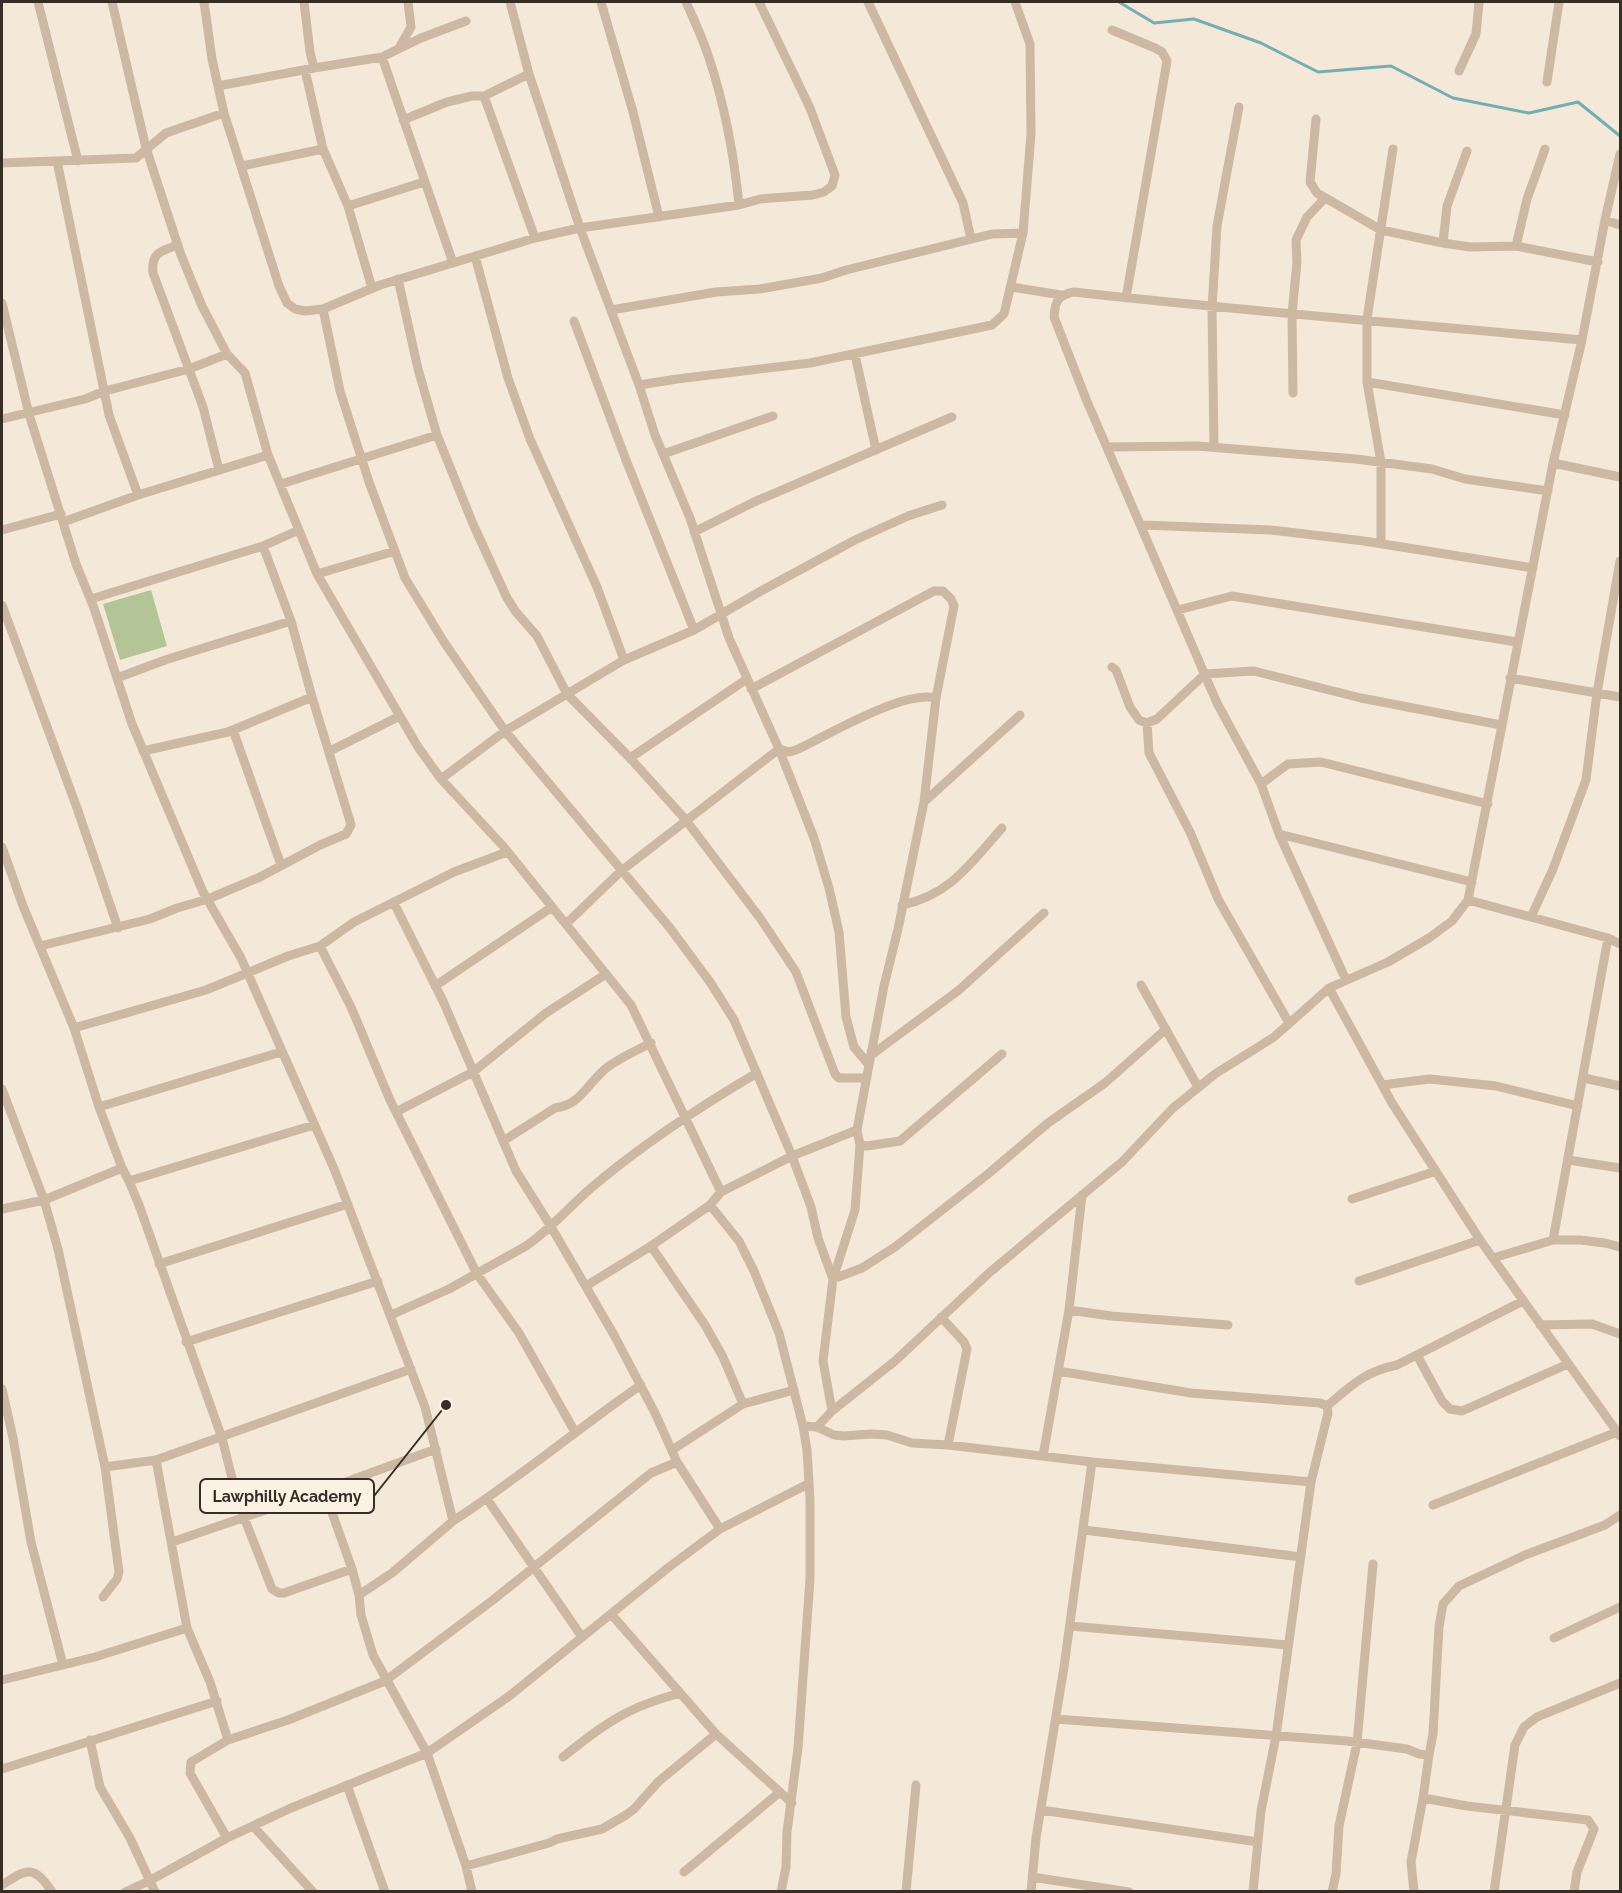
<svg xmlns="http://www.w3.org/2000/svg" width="1622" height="1893" viewBox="0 0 1622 1893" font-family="Raleway,sans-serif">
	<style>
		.green { fill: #b3c496 }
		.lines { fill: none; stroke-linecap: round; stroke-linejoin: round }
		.stream { stroke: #74aeb3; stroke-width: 3 }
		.street { stroke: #cdb8a3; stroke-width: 9 }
		.leader { fill: none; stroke: #372c26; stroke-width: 2 }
		.callout-dot { fill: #372c26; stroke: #fbf2e4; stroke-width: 2 }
		.callout { fill: #fbf2e4; stroke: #372c26; stroke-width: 2 }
		.callout-label { font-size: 16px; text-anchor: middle; font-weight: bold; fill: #372c26 }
	</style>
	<rect width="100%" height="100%" fill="#f4e8d8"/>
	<path class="green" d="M151,590L167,646L120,660L103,604Z"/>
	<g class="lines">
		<path class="stream" d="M1119,2L1154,23L1194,19L1261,43L1318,72L1391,66L1453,98L1529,113L1578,102L1620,136"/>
		<path class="street" d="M38,2L78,161
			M112,2L146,148L181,255L202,306L227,354L245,373L268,455L317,574L418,747L441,779L503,846L631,1005L721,1192
			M204,2L212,59L224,113L279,286L287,303L295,309L305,311L323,309L380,285L535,238L580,228L739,205L760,199L813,195L824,192L832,186L835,175L810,108L759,2
			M304,2L310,52L314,68
			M510,2L529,74L580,228L639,385L655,435L690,518L729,638L779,749L814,838L829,888L839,932L846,1017L854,1047L869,1065L857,1130L860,1145L855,1210L833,1279L823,1361L832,1411
			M601,2L633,112L659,217
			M686,2C694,20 703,39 709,58C725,106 734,155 739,205
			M868,2L963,203L971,239
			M1112,30L1155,48L1162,52L1167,61L1126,298
			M399,48L411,27L408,2
			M382,57L453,263
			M305,70L323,149L348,206L372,288
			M1459,71L1476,34L1479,2
			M1547,82L1559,2
			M218,86L314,68L382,57L421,38L466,21
			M484,96L535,238
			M1316,119L1310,182L1317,193L1381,230L1443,243L1470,247L1516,246L1598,262
			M403,120L447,102L472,96H484L529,74
			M57,161L109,415L138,495
			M2,163L136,158L166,133L224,113
			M242,166L323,149
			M348,206L424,182
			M1605,220L1620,225
			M1443,243L1447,206L1467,151
			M178,245C161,251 151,252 153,273L203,407L219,470
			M1516,246L1527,199L1545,149
			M475,256L508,378L530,439L597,587L624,660
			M398,279L418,369L437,435L473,524L507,598L516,612L537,636L567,694L630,758L685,819L760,918L796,972L835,1074L839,1078H867
			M1011,287L1061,295
			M2,303L29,414L76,564L94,608L132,724L203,892L241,958L335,1171L425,1407L453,1521L392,1573L359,1595L361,1615L373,1655L427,1753L466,1866L472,1892
			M323,309L340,391L369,482L405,578L444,642L505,731L670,928L710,982L734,1020L792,1156L811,1207L818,1238L833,1279L862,1268L895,1247L988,1174L1048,1123L1105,1083L1166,1029
			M611,310L716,292L760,289L822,278L846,270L992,234L1023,233
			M574,321L626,460L694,630
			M855,355L876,450
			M1367,382L1565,415
			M639,385L677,379L810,363L992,325L1004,314L1023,233L1031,134L1030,44L1015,2
			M1293,393L1292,314L1297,262L1296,240L1307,217L1325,198
			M2,419L85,399L105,391L189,369L227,354
			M1108,447L1197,446L1356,459L1432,469L1465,479L1548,491
			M1214,447L1212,308L1217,226L1239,107
			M663,454L773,416
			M1553,463L1620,477
			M281,484L437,435
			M63,522L138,495L268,455
			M1142,525L1271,530L1364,541L1533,568
			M2,530L61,514
			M694,532L754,502L952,417
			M1381,543V462L1367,382V319L1393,149
			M317,574L395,551
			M91,599L263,546L299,530
			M2,605L77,808L118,928
			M1178,610L1232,596L1517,642
			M1112,667L1116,670L1130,707L1139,720L1147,723L1157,719L1205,674L1254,671L1361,698L1501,725
			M117,678L165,660L291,621
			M1510,678L1620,697
			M751,689L934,591H943L951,599L954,606L936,698L924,802L898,929L884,986L869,1065
			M1147,723L1149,753L1190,832L1218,899L1289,1023
			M233,730L281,865
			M143,751L228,732L312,697
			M330,751L400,716
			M630,758L747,679
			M441,779L505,731L624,660L694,630L761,591L855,540L908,516L942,505
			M1261,784L1288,764L1321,762L1488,804
			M924,802L1020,715
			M1279,834L1472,882
			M2,847L23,906L74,1028L99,1107L122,1168L129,1181L139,1205L222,1438L238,1502L272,1589L279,1593H284L352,1569
			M1468,900L1553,463L1582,340L1605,220L1620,154
			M394,903L443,1001L516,1171L550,1225L614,1335L655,1413L677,1462L720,1529
			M902,905C950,895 971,863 1002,828
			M1531,917L1553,869L1586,780L1597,693L1620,561
			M566,924L621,871L779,749L789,752L796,750C828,735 903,690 936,698
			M40,946L150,919L177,908L208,899L260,877L320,845L346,834L351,825L349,818L312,697L291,621L263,546
			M320,946L351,1007L390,1100L477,1274L519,1333L575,1432
			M1346,980L1279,834L1261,784L1217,703L1086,399L1054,317C1055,301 1058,295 1074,292C1243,311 1413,324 1582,340
			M1141,985L1198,1087
			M435,986L552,907
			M1329,988L1392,1103L1480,1240L1620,1436
			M74,1028L206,990L288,956L320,946L354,922L454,872L507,852
			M870,1056L959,990L1044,913
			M1584,1078L1620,1086
			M1382,1085L1430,1079L1496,1086L1578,1106
			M2,1089L44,1200L58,1249L105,1467L119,1572L117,1579L103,1597
			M99,1107L281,1052
			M396,1112L473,1072L546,1013L606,974
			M503,1141L555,1108C582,1105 589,1080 609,1066C622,1057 637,1050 651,1043
			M860,1145L867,1146L900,1141L1002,1054
			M1568,1160L1620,1168
			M129,1181L314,1125
			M1352,1199L1436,1171
			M710,1205L739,1241L754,1271L779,1333L803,1426L807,1450L810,1499V1579L798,1748L787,1832L786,1867L781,1892
			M2,1209L44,1200L122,1168
			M1553,1240L1608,938
			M651,1246L705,1325L723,1357L743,1404L672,1450
			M1493,1258L1553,1240H1580L1605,1243L1620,1247
			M159,1264L348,1204
			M1359,1281L1480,1240
			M586,1286L651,1246L710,1205L721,1192L792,1156L857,1130
			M1069,1310L1111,1316L1228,1325
			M391,1315L449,1289L526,1246C550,1230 569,1207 591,1188C643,1144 699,1107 757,1073
			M941,1317L964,1342L967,1349L948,1445
			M1540,1325L1592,1324L1620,1334
			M186,1342L378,1281
			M1417,1355L1442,1401L1450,1409L1462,1411L1568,1364
			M1058,1371L1191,1393L1320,1403L1327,1406L1328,1413L1311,1482L1276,1736L1261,1811L1253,1892
			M2,1389L13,1438L31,1542L63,1665
			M743,1404L794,1390
			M1327,1406C1352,1385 1364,1372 1397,1365L1523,1301
			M803,1426L817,1427L832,1411L895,1361L989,1273L1122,1162L1173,1108L1215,1074L1274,1037L1329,988L1388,962L1429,938L1452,921L1468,900L1608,938L1620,944
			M817,1427L834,1435L844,1436L871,1434L887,1435L912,1443L948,1445L1092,1462L1311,1482
			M1043,1456L1069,1310L1082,1195
			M156,1460L187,1628L210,1682L228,1740
			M105,1467L156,1460L411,1369
			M324,1490L352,1569L359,1595
			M487,1499L582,1637
			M1433,1505L1617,1432
			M453,1521C518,1479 577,1429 641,1385
			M1084,1530L1301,1557
			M172,1542L324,1490L436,1449
			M611,1614L716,1734L792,1803
			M1070,1626L1288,1645
			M1554,1638L1620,1607
			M2,1680L95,1657L187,1628
			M1056,1719L1347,1741L1407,1749L1419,1754L1429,1755L1423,1798L1411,1862L1414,1892
			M90,1740L100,1787L130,1838L155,1892
			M1429,1755L1433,1734L1439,1627L1443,1604L1459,1586L1525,1555L1605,1525L1620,1515
			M563,1757C583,1741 603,1725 626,1713C643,1704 662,1698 680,1693
			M2,1769L217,1701
			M347,1785L385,1892
			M1423,1798L1467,1806L1588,1820L1594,1829L1577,1872L1574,1892
			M1041,1810L1258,1842
			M253,1826L313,1892
			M227,1838L190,1773L191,1762L228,1740L288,1720L385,1681L493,1600L651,1473L677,1462
			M466,1866L549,1843L557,1839L602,1829L626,1815L634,1809L658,1782L716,1734
			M684,1872L780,1792
			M1032,1877L1129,1892
			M2,1885C26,1869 34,1864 52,1892
			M125,1892L149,1881L227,1838L291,1808L427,1753L508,1697L669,1567L720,1529L808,1484
			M906,1892L916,1785
			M1031,1892L1036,1838L1064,1667L1092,1462
			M1332,1892L1336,1874L1339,1826L1357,1743L1373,1564
			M1494,1892L1515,1745L1524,1727L1537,1717L1620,1683"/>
	</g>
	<path class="leader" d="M446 1405L374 1496"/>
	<circle class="callout-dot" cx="446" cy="1405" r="6"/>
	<rect class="callout" x="200" y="1479" width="174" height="34" rx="6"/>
	<g class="callout-label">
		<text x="287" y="1502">Lawphilly Academy</text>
	</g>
	<rect width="1622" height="1893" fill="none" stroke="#372c26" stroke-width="6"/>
</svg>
